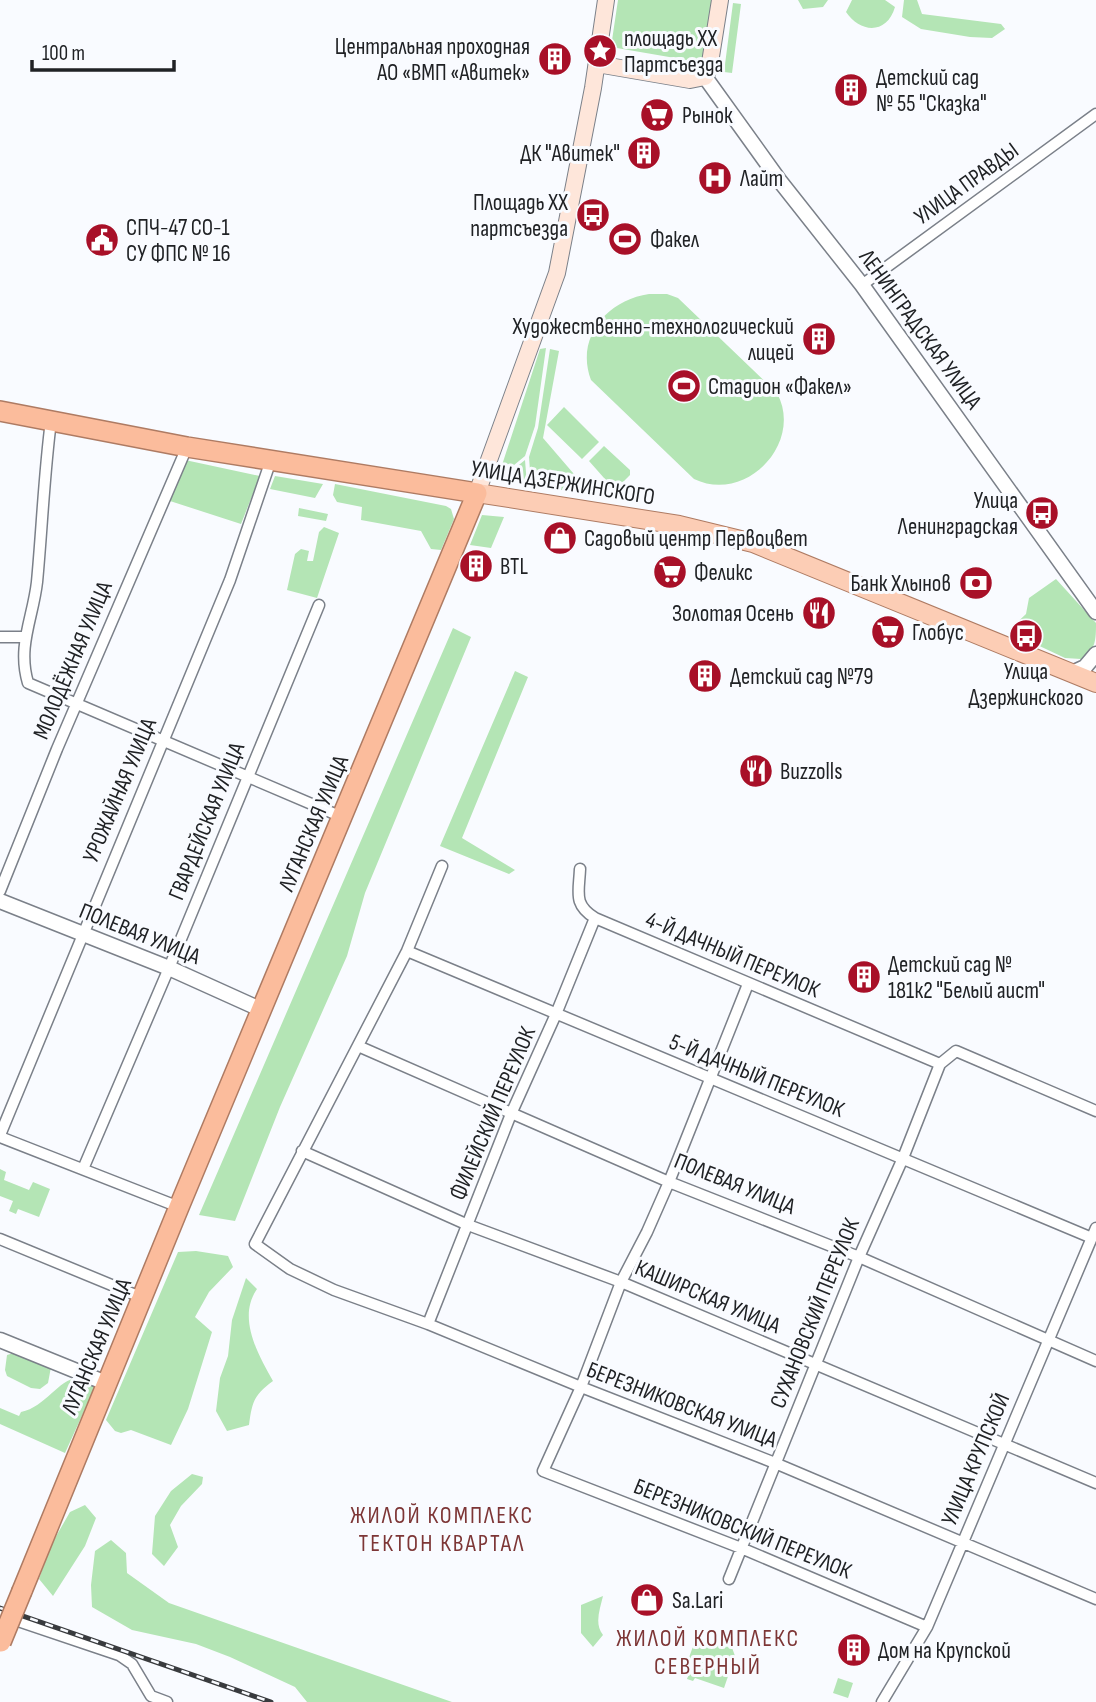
<svg xmlns="http://www.w3.org/2000/svg" width="1096" height="1702" viewBox="0 0 1096 1702" font-family="'Sofia Sans Condensed',sans-serif">
	<style>
		.green { fill: #b4e5b5 }
		.lines { fill: none; stroke-linecap: round; stroke-linejoin: round }
		.minor-casing { stroke: #7b8089; stroke-width: 13 }
		.tertiary-casing { stroke: #7b8089; stroke-width: 17 }
		.secondary-casing { stroke: #7b8089; stroke-width: 18 }
		.primary-casing { stroke: #ae7b63; stroke-width: 20 }
		.trunk-casing { stroke: #ae7b63; stroke-width: 22 }
		.minor { stroke: #fff; stroke-width: 10 }
		.tertiary { stroke: #fff; stroke-width: 14 }
		.secondary { stroke: #fee6da; stroke-width: 16 }
		.primary { stroke: #fccdb5; stroke-width: 18 }
		.trunk { stroke: #fbbc9c; stroke-width: 19 }
		.rail-casing { stroke: #393b3e; stroke-width: 5 }
		.rail { stroke: #f9fbff; stroke-width: 2.5; stroke-dasharray: 8; stroke-linecap: butt }
		.trunk-bridge-casing { stroke: #ae7b63; stroke-width: 22; stroke-linecap: butt }
		.trunk-bridge { stroke: #fbbc9c; stroke-width: 19 }
		.labels { text-anchor: middle; stroke-width: 6; stroke-linejoin: round; paint-order: stroke }
		.poi-label { font-size: 23px; fill: #202225; stroke: #f9fbff; text-anchor: start }
		.street-label { font-size: 23px; fill: #202225; stroke: #f9fbff }
		.neighbourhood-label { font-size: 24px; letter-spacing: 2px; fill: #7d3636; stroke: #f9fbff }
	</style>
	<rect width="100%" height="100%" fill="#f9fbff"/>
	<path class="green" d="M618,0H714L704,63L611,47Z
		M798,0H828L823,7L803,9Z
		M852,0H885L895,7C887,35 860,33 846,12Z
		M904,0H917L922,14L1001,24L1005,29L992,38L970,37L921,29L902,17Z
		M733,3L741,4L732,73L724,72Z
		M649,294H667L678,298L777,393C804,443 746,504 694,479L591,380C575,338 607,300 649,294Z
		M546,348L535,426L525,456L502,475V465L540,349Z
		M550,349L559,351L543,438L592,495L531,485L529,457L538,428Z
		M564,407L599,442L582,459L547,425Z
		M604,446L630,470V475L617,488L612,487L589,461Z
		M185,460L260,476L241,524L170,501Z
		M525,460L527,485L504,477Z
		M275,476L323,484L315,498L270,489Z
		M335,484L446,506L451,509L454,519L441,550L431,549L421,531L361,520L362,507L337,502L333,495Z
		M299,508L328,514L326,521L298,516Z
		M482,515L504,517L491,548L470,545Z
		M324,527L339,533L317,598L287,590L295,554L301,549L309,551L307,561H313L319,532Z
		M1056,579L1096,623C1096,639 1096,651 1081,659L1065,658L1031,642L1030,633L1010,629L1026,614L1029,598Z
		M453,628L471,637L365,893L347,956L280,1107L235,1221L199,1215Z
		M515,671L528,677L462,838L515,870L509,874L440,846Z
		M0,1169L6,1172L4,1180L29,1190L33,1182L50,1189L39,1217L18,1209L16,1214L9,1211L13,1201L0,1196Z
		M196,1251L228,1256L233,1267L209,1292L195,1317L212,1332L188,1409L171,1445L131,1430L121,1433L115,1431L106,1420L178,1252Z
		M246,1278L257,1289C237,1318 258,1354 273,1381C254,1395 252,1402 249,1425L227,1431L216,1411L220,1378L228,1356L232,1320Z
		M17,1352L51,1367L48,1383L40,1389L31,1388L7,1376L5,1370L7,1355Z
		M78,1378L95,1387L65,1453L0,1424V1408L19,1416L21,1412C46,1407 58,1379 78,1378Z
		M192,1474L203,1477L202,1484L181,1506L170,1525L178,1547L164,1566L152,1554L155,1516L171,1491Z
		M85,1505L96,1518L85,1546L53,1596L39,1579L51,1545L70,1512Z
		M111,1540L126,1553L127,1573L169,1603L452,1702H307L295,1687L230,1657L196,1644L132,1630L92,1607L91,1585L95,1551Z
		M603,1596C600,1609 594,1624 603,1635L593,1647L581,1633V1605Z
		M709,1635L730,1642L735,1656L724,1688L695,1678L693,1681L687,1679L691,1668L686,1666L696,1638L706,1642Z
		M838,1678L853,1683L848,1698L833,1693Z"/>
	<g class="lines">
		<g class="minor-casing">
			<path id="minor" d="M862,285L1096,114
				M51,421C44,474 42,529 37,582C33,618 17,646 28,683L342,817
				M0,637H24
				M442,866L407,951L255,1244L290,1269L334,1290L428,1324L581,1387L775,1463L1096,1599
				M580,869C579,893 573,904 595,918L940,1064L956,1051L1096,1111
				M0,891L57,749L187,447
				M407,951L1092,1238
				M748,984L669,1182L647,1232L621,1282L581,1387L543,1471L741,1548L927,1627
				M358,1046L669,1182L859,1257L1096,1361
				M0,1135L230,580L271,460
				M0,1137L179,1207
				M302,1151L468,1225L621,1282L1096,1483
				M83,1169L169,968L319,605
				M0,1239L143,1298
				M428,1324L511,1114L556,1014L595,918
				M729,1579L859,1257L903,1158L940,1064
				M0,1615L119,1655L132,1664L151,1696L167,1702
				M882,1702L927,1627L1096,1228"/>
		</g>
		<g class="tertiary-casing">
			<path id="tertiary" d="M705,77L779,180L862,285L1096,612
				M1072,673L1085,667L1096,654
				M0,901L169,968L262,1010
				M0,1340L106,1383"/>
		</g>
		<g class="secondary-casing">
			<path id="secondary" d="M597,64L690,80L705,77L709,69L720,0
				M477,493L557,273L593,88L606,0"/>
		</g>
		<g class="primary-casing">
			<path id="primary" d="M477,493L679,525L753,543L1096,683"/>
		</g>
		<g class="trunk-casing">
			<path id="trunk" d="M0,411L187,447L477,493L179,1207L22,1591"/>
		</g>
		<use href="#minor" class="minor"/>
		<use href="#tertiary" class="tertiary"/>
		<use href="#secondary" class="secondary"/>
		<use href="#primary" class="primary"/>
		<use href="#trunk" class="trunk"/>
		<g class="rail-casing">
			<path id="rail" d="M0,1608L271,1702"/>
		</g>
		<use href="#rail" class="rail"/>
		<g class="trunk-bridge-casing">
			<path id="trunk-bridge" d="M1,1642L22,1591"/>
		</g>
		<use href="#trunk-bridge" class="trunk-bridge"/>
	</g>
	<defs>
		<g id="sight-disc" transform="scale(1.75)"><circle r="9.5" fill="#a81028" stroke="#f9fbff"/><path d="M0-6L1.8-2.2L6-1.7L2.9 1.2L3.7 5.4L0 3.3L-3.7 5.4L-2.9 1.2L-6-1.7L-1.8-2.2Z" fill="#fff"/></g>
		<g id="building-disc" transform="scale(1.75)"><circle r="9.5" fill="#a81028" stroke="#f9fbff"/><path d="M-4-6H4V6H1V3H-1V6H-4ZM-2.5-4.3h1.7v1.8h-1.7ZM.8-4.3h1.7v1.8H.8ZM-2.5-1h1.7V.8h-1.7ZM.8-1h1.7V.8H.8Z" fill="#fff"/></g>
		<g id="supermarket-disc" transform="scale(1.75)"><circle r="9.5" fill="#a81028" stroke="#f9fbff"/><path d="M-6-5.5h2.5l.6 2H6L4.5 2H-2.5L-4.4-4H-6ZM-1.5 3.2a1.3 1.3 0 1 0 .1 0ZM3 3.2a1.3 1.3 0 1 0 .1 0Z" fill="#fff"/></g>
		<g id="hospital-disc" transform="scale(1.75)"><circle r="9.5" fill="#a81028" stroke="#f9fbff"/><path d="M-5-5h3v3.5h4V-5h3V5h-3V1.5h-4V5h-3Z" fill="#fff"/></g>
		<g id="bus-disc" transform="scale(1.75)"><circle r="9.5" fill="#a81028" stroke="#f9fbff"/><path d="M-5-6H5V4H4V6H2V4H-2V6H-4V4H-5ZM-3.5-4V0h7V-4ZM-3.5 1.2v1.5H-2V1.2ZM2 1.2v1.5H3.5V1.2Z" fill="#fff"/></g>
		<g id="stadium-disc" transform="scale(1.75)"><circle r="9.5" fill="#a81028" stroke="#f9fbff"/><path d="M0-5a6.5 5 0 1 0 0 10a6.5 5 0 1 0 0-10ZM-3.5-1.8h7v3.6h-7Z" fill="#fff"/></g>
		<g id="civic-disc" transform="scale(1.75)"><circle r="9.5" fill="#a81028" stroke="#f9fbff"/><path d="M-.6-6.5H3V-4.5H.6V-3L4-1V1h2V6H-6V1h2V-1L-.6-3ZM-1.2 2.5V6h2.4V2.5Z" fill="#fff"/></g>
		<g id="shop-disc" transform="scale(1.75)"><circle r="9.5" fill="#a81028" stroke="#f9fbff"/><path d="M-5-2.5h2.3a2.7 3.5 0 0 1 5.4 0H5L5.5 6h-11ZM-1.5-2.5h3a1.5 2.3 0 0 0-3 0Z" fill="#fff"/></g>
		<g id="bank-disc" transform="scale(1.75)"><circle r="9.5" fill="#a81028" stroke="#f9fbff"/><path d="M-6-4H6V4H-6ZM0-2.3a2.3 2.3 0 1 0 0 4.6a2.3 2.3 0 1 0 0-4.6Z" fill="#fff"/></g>
		<g id="restaurant-disc" transform="scale(1.75)"><circle r="9.5" fill="#a81028" stroke="#f9fbff"/><path d="M-5-6h1v4h1v-4h1v4h1v-4h1v5L-1.5 .5V6h-2V.5L-5-1ZM5-6V6H3V1.5H1.5Q1.5-4 5-6Z" fill="#fff"/></g>
	</defs>
	<g fill-rule="evenodd">
		<use href="#sight-disc" x="600" y="51"/>
		<use href="#building-disc" x="555" y="59"/>
		<use href="#building-disc" x="851" y="90"/>
		<use href="#supermarket-disc" x="657" y="115"/>
		<use href="#building-disc" x="644" y="153"/>
		<use href="#hospital-disc" x="715" y="178"/>
		<use href="#bus-disc" x="593" y="215"/>
		<use href="#stadium-disc" x="625" y="239"/>
		<use href="#civic-disc" x="102" y="240"/>
		<use href="#building-disc" x="819" y="339"/>
		<use href="#stadium-disc" x="684" y="386"/>
		<use href="#bus-disc" x="1042" y="513"/>
		<use href="#shop-disc" x="560" y="538"/>
		<use href="#building-disc" x="476" y="566"/>
		<use href="#supermarket-disc" x="670" y="572"/>
		<use href="#bank-disc" x="976" y="583"/>
		<use href="#restaurant-disc" x="819" y="613"/>
		<use href="#supermarket-disc" x="888" y="632"/>
		<use href="#bus-disc" x="1026" y="636"/>
		<use href="#building-disc" x="705" y="676"/>
		<use href="#restaurant-disc" x="756" y="771"/>
		<use href="#building-disc" x="864" y="977"/>
		<use href="#shop-disc" x="647" y="1600"/>
		<use href="#building-disc" x="854" y="1650"/>
	</g>
	<g class="labels">
		<g class="poi-label">
			<text x="624" y="46">площадь XX<tspan x="624" dy="26">Партсъезда</tspan></text>
			<text x="530" y="54" text-anchor="end">Центральная проходная<tspan x="530" dy="26">АО «ВМП «Авитек»</tspan></text>
			<text x="876" y="85">Детский сад<tspan x="876" dy="26">№ 55 "Сказка"</tspan></text>
			<text x="682" y="123">Рынок</text>
			<text x="620" y="161" text-anchor="end">ДК "Авитек"</text>
			<text x="740" y="186">Лайт</text>
			<text x="568" y="210" text-anchor="end">Площадь ХХ<tspan x="568" dy="26">партсъезда</tspan></text>
			<text x="126" y="235">СПЧ-47 СО-1<tspan x="126" dy="26">СУ ФПС № 16</tspan></text>
			<text x="650" y="247">Факел</text>
			<text x="794" y="334" text-anchor="end">Художественно-технологический<tspan x="794" dy="26">лицей</tspan></text>
			<text x="708" y="394">Стадион «Факел»</text>
			<text x="1018" y="508" text-anchor="end">Улица<tspan x="1018" dy="26">Ленинградская</tspan></text>
			<text x="584" y="546">Садовый центр Первоцвет</text>
			<text x="500" y="574">BTL</text>
			<text x="694" y="580">Феликс</text>
			<text x="951" y="591" text-anchor="end">Банк Хлынов</text>
			<text x="794" y="621" text-anchor="end">Золотая Осень</text>
			<text x="912" y="640">Глобус</text>
			<text x="1026" y="679" text-anchor="middle">Улица<tspan x="1026" dy="26">Дзержинского</tspan></text>
			<text x="730" y="684">Детский сад №79</text>
			<text x="780" y="779">Buzzolls</text>
			<text x="888" y="972">Детский сад №<tspan x="888" dy="26">181к2 "Белый аист"</tspan></text>
			<text x="672" y="1608">Sa.Lari</text>
			<text x="878" y="1658">Дом на Крупской</text>
		</g>
		<g class="street-label">
			<text transform="translate(966 183) rotate(-36)" y="8">УЛИЦА ПРАВДЫ</text>
			<text transform="translate(921 329) rotate(54)" y="8">ЛЕНИНГРАДСКАЯ УЛИЦА</text>
			<text transform="translate(563 482) rotate(9)" y="8">УЛИЦА ДЗЕРЖИНСКОГО</text>
			<text transform="translate(72 660) rotate(-67)" y="8">МОЛОДЁЖНАЯ УЛИЦА</text>
			<text transform="translate(119 790) rotate(-67)" y="8">УРОЖАЙНАЯ УЛИЦА</text>
			<text transform="translate(206 821) rotate(-68)" y="8">ГВАРДЕЙСКАЯ УЛИЦА</text>
			<text transform="translate(313 823) rotate(-67)" y="8">ЛУГАНСКАЯ УЛИЦА</text>
			<text transform="translate(140 933) rotate(22)" y="8">ПОЛЕВАЯ УЛИЦА</text>
			<text transform="translate(733 954) rotate(23)" y="8">4-Й ДАЧНЫЙ ПЕРЕУЛОК</text>
			<text transform="translate(757 1075) rotate(22)" y="8">5-Й ДАЧНЫЙ ПЕРЕУЛОК</text>
			<text transform="translate(492 1113) rotate(-67)" y="8">ФИЛЕЙСКИЙ ПЕРЕУЛОК</text>
			<text transform="translate(735 1183) rotate(22)" y="8">ПОЛЕВАЯ УЛИЦА</text>
			<text transform="translate(708 1296) rotate(23)" y="8">КАШИРСКАЯ УЛИЦА</text>
			<text transform="translate(814 1313) rotate(-68)" y="8">СУХАНОВСКИЙ ПЕРЕУЛОК</text>
			<text transform="translate(96 1346) rotate(-67)" y="8">ЛУГАНСКАЯ УЛИЦА</text>
			<text transform="translate(682 1404) rotate(21)" y="8">БЕРЕЗНИКОВСКАЯ УЛИЦА</text>
			<text transform="translate(975 1459) rotate(-67)" y="8">УЛИЦА КРУПСКОЙ</text>
			<text transform="translate(743 1528) rotate(22)" y="8">БЕРЕЗНИКОВСКИЙ ПЕРЕУЛОК</text>
		</g>
		<g class="neighbourhood-label">
			<text x="442" y="1523">ЖИЛОЙ КОМПЛЕКС<tspan x="442" dy="28">ТЕКТОН КВАРТАЛ</tspan></text>
			<text x="708" y="1646">ЖИЛОЙ КОМПЛЕКС<tspan x="708" dy="28">СЕВЕРНЫЙ</tspan></text>
		</g>
	</g>
	<path d="M32 60v10h142v-10" fill="none" stroke="#202225" stroke-width="3.5"/>
	<text x="42" y="60" font-size="21" fill="#202225" stroke="#f9fbff" stroke-width="5" paint-order="stroke">100 m</text>
</svg>
